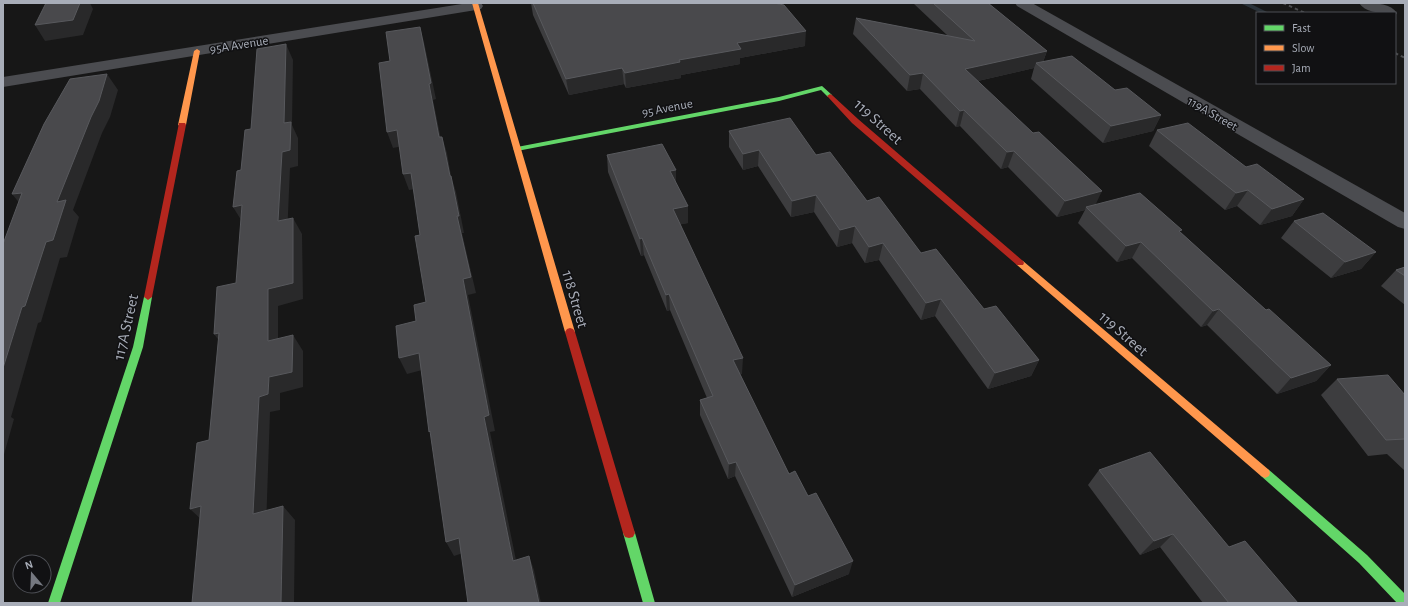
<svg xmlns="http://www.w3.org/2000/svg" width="1408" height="606" viewBox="0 0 1408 606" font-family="'Alegreya Sans',sans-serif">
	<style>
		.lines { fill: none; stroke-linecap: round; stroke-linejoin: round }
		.stream { fill: #2a3239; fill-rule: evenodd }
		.street { fill: #4b4c50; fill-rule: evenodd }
		.fast { fill: #63d668; fill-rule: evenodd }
		.slow { fill: #ff974d; fill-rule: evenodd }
		.jam { fill: #b3261e; fill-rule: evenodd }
		.rail { stroke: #4b4c4f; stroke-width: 2; stroke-dasharray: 3.5 3; stroke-linecap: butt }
		.wall { fill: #3d3d3f }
		.shaded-wall { fill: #29292a }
		.building { fill: #49494c; stroke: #58595d }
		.labels { text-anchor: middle; stroke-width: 3; stroke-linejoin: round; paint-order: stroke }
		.far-street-label { font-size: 13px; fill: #a8adb8; stroke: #111113 }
		.street-label { font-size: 16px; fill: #a8adb8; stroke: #111113 }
	</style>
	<rect width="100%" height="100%" fill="#171717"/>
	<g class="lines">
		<path class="stream" d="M1240,3H1249L1267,12L1261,13Z"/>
		<path class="street" d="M468,3H481L483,6L481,9L476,10L3,87V77Z
			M1015,3H1032L1405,213V229L1398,227L1017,6Z
			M1359,3C1371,3 1390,2 1397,13L1395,16V13C1384,13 1366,14 1359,3Z"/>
		<path class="fast" d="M822,86L832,95V97H828L821,90L779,101L517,151L513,149L517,147L779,97Z
			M148,294L152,297L143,347L60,603H48L133,347L144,297Z
			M1265,468L1269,470L1367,555L1405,594V603H1397L1359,563L1261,476L1260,473L1261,470Z
			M629,528L633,529L635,533L655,603H643L623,533L625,529Z"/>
		<path class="slow" d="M472,3H478L575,332L573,335H567L565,332Z
			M197,49L200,51L186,125L182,127L178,125L194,51Z
			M1020,260L1023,261L1269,470L1270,473L1269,476L1265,478L1261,476L1017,265L1016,263L1017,261Z"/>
		<path class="jam" d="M830,94L832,95L858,119L1023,261L1024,263L1023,265H1017L852,123L828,97L827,96Z
			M179,123H185L186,125L152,297L148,300L144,297Z
			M570,328L573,329L575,332L635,533L633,537L629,538L625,537L623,533L565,332L567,329Z"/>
		<path class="rail" d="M1283,3L1305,13
			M1395,53L1405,58"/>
	</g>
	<path class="wall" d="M531,3H774L805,46L740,58V64L681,75V78L626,88L624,84L569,95L533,15Z
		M913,3H988L1047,51L1043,62L1115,90L1161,115L1153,131L1103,143L1031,79L1034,68L978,81L1095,204L1181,233L1266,310L1331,365L1316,381L1277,394L1207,325L1201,327L1132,258L1117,262L1078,223L1085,210L1057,217L1008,167L1001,169L960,126L956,127L920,89L907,91L853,34L856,18L948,36Z
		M1157,130L1246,167L1304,199L1292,216L1260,225L1237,206L1225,210L1149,146Z
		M729,131L816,155L867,201L921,253L1039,360L1031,376L988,389L935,316L921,320L879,260L865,263L852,243L837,247L814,212L791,217L758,166L743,170L729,147Z
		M607,155L676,183L688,223L680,224L742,374H739L789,474L849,574L792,597L735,476L728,479L700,415V400L707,398L670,310L667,311L644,255L641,256L608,172Z
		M1294,221L1376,252L1361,269L1331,278L1281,238Z
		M1405,267V305L1381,286L1396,270Z
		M1337,379L1405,395V471L1387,454L1368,456L1321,395Z
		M1099,470L1229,547L1298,603H1203L1160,547L1140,555L1088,485Z"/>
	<path class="shaded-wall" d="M80,3H90L93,9L83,35L45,41L35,25Z
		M420,27L424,42L436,99L433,100L444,154L439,137L429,84Z
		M806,31L805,46L740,58V64L681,75V78L626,88L625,73L679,60L737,43Z
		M286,44L293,60L292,125L298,138V166L290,168L287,237L278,221L284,123Z
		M1047,51L1041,67L1036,63L1034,68L960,85L965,69Z
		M622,68L624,84L569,95L566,79Z
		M923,73L920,89L907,91L910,75Z
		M107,74L118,90L110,117L102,133L73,210L79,217L67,257L60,258L41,322L38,323L11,417L14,419L3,458V368L22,307L57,202Z
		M964,110L960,126L956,127L960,111Z
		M1161,115L1153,131L1103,143L1111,126Z
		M397,130L403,146L393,148L387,132Z
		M442,137L447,153L451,176L456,192L464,233H462L476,293L468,295L495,431L490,432L519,575L513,561L484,417L463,279L457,216Z
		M759,150L758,166L743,170V154Z
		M1014,151L1008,167L1001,169L1007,152Z
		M676,170V186L670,171Z
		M411,173L416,189L409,190L403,174Z
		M1248,190L1237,206L1225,210L1236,193Z
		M1102,191L1094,208L1086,207L1085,210L1057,217L1065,201Z
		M22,193L26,211L12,194Z
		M816,195L814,212L791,217L792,201Z
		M1304,199L1292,216L1260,225L1272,209Z
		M242,205L243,223L233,207Z
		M688,206V223L673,226V209Z
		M293,218L302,234L303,299L278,306V357L268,341V289Z
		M855,226L852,243L837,247L840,230Z
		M642,238L644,255L641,256L640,239Z
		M1141,242L1132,258L1117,262L1126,246Z
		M883,243L879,260L865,263L869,247Z
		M1376,252L1361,269L1331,278L1345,262Z
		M669,294L670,310L667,311L666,295Z
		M941,299L935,316L921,320L926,303Z
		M1219,309L1207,325L1201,327L1213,311Z
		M219,333L226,350L214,334Z
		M293,335L303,351V387L280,393V410L270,412L266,528L253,514L259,397Z
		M419,353L426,369L407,374L399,358Z
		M743,358L742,374L732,376L733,360Z
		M1039,360L1031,376L988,389L995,373Z
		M1331,365L1316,381L1277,394L1291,378Z
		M736,462L735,476L728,479L729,464Z
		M201,506L205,523L190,509Z
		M283,506L295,520L294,603H281Z
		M1173,534L1160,547L1140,555L1154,541Z
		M459,538L466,552L454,556L446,542Z
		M529,556L534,570L541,603H539Z
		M853,561L849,574L792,597L795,585Z"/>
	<path class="building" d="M46,3H80L73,20L35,25Z
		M533,3H774L784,5L806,31L737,43L741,49L679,60L680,62L625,73L622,68L566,79Z
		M933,3H988L1047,51L965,69L1033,133L1039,132L1102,191L1065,201L1014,151L1007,152L964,110L960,111L923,73L910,75L856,18L975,41Z
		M420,27L431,83L429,84L439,137H442L450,176H451L459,216H457L471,277L463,279L489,415L484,417L513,561L529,556L539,603H468L459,538L446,542L430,431L429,432L419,353L399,358L396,326L416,321L414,305L426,302L415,236L420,235L411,173L403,174L397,130L387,132L379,63L390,61L386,32Z
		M286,44L284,123L291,122L290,150L282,152L278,221L293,218V283L268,289V341L293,335L292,372L269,377L268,394L259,397L253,514L283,506L281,603H192L201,506L190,509L197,443L209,440L219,333L214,334L217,287L236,283L242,205L233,207L237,171L241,170L245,130L251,129L257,49Z
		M1072,56L1115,90L1127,88L1161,115L1111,126L1036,63Z
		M107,74L99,101L91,117L57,202L66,200L53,240L46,242L25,306L22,307L3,368V244L22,193L12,194L44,124L70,79Z
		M790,118L816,155L830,152L867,201L879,197L921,253L936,249L984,309L996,306L1039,360L995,373L941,299L926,303L883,243L869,247L855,226L840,230L816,195L792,201L759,150L743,154L729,131Z
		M1188,123L1246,167L1257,164L1304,199L1272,209L1248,190L1236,193L1157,130Z
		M662,144L676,170L670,171L688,206L673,209L743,358L733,360L789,474L795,471L808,496L816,493L853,561L795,585L736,462L729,464L700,400L713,396L669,294L666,295L642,238L640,239L607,155Z
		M1140,193L1182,230L1179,231L1266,310L1269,309L1331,365L1291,378L1219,309L1213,311L1141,242L1126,246L1086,207Z
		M1323,213L1376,252L1345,262L1294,221Z
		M1405,267V276L1396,270Z
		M1388,375L1405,395V439L1386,440L1337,379Z
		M1150,452L1229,547L1245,541L1298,603H1229L1173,534L1154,541L1099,470Z"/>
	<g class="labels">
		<g class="far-street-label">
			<text transform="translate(239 44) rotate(-9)" y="5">95A Avenue</text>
			<text transform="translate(667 107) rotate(-11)" y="5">95 Avenue</text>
			<text transform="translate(1213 113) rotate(30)" y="5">119A Street</text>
		</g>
		<g class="street-label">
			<text transform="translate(879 121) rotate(42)" y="6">119 Street</text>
			<text transform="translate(576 299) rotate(74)" y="6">118 Street</text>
			<text transform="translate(125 327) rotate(-77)" y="6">117A Street</text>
			<text transform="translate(1124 333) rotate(41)" y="6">119 Street</text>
		</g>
	</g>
	<rect width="1408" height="606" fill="none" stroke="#a8adb8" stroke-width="8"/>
	<rect x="1256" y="12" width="140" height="72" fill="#111113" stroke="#4d4f55"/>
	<rect x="1264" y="25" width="20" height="6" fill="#63d668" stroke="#4d4f55"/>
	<text x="1292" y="32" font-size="12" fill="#a8adb8">Fast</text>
	<rect x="1264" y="45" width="20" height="6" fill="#ff974d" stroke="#4d4f55"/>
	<text x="1292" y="52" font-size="12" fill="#a8adb8">Slow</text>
	<rect x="1264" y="65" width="20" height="6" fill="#b3261e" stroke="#4d4f55"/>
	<text x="1292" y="72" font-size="12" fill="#a8adb8">Jam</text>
	<g transform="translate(32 574) rotate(341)"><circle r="19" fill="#111113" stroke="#4d4f55"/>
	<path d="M0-3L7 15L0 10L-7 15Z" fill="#757880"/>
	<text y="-6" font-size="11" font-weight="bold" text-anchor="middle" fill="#a8adb8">N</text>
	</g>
</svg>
